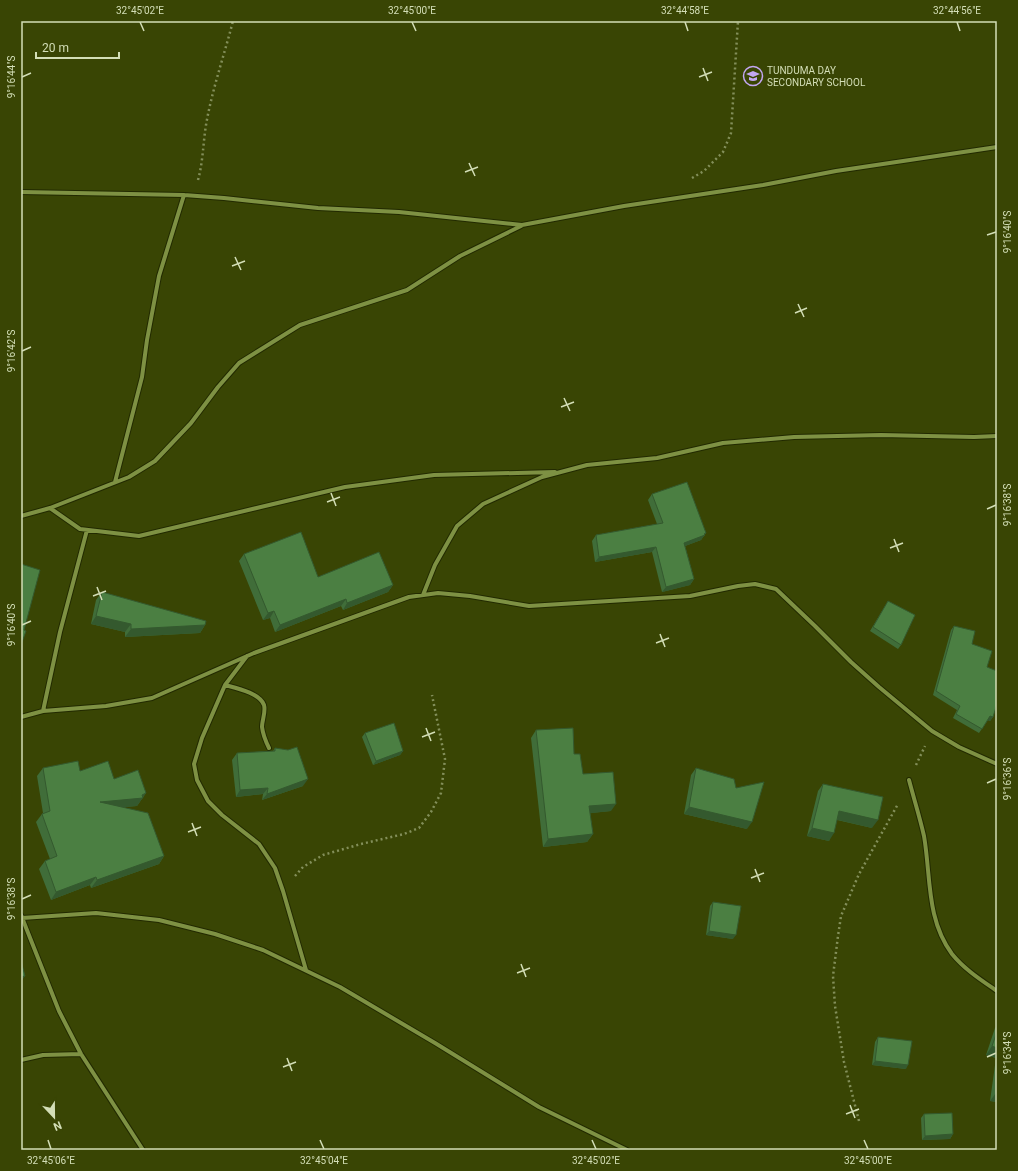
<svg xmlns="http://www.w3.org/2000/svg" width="1018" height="1171" viewBox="0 0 1018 1171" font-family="Roboto,sans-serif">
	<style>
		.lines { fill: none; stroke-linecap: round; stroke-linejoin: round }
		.street-casing { stroke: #222a00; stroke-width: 6 }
		.path { stroke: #838f5a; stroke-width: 2.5; stroke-dasharray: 2 3; stroke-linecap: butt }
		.street { stroke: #7e9143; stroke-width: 4 }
		.wall { fill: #406d39 }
		.shaded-wall { fill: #34592e }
		.building { fill: #4b7f42; stroke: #34592e }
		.ticks { fill: none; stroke: #d3deb7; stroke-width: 1.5 }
		.labels { text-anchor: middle; stroke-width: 3.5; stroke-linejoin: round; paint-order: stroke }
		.poi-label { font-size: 10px; fill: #d3deb7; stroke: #394504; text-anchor: start }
		.neatline { fill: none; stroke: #d3deb7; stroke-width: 1.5 }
		.ticks-label { font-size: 10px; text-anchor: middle; fill: #d3deb7 }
	</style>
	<rect width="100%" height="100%" fill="#394504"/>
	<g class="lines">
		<g class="street-casing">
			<path id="street" d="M21,192L184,195L224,198L318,208L399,212L522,225L624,206L763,185L836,171L997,147
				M115,482L142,377L147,340L159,276L184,195
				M50,508L80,529L139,536L345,487L434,475L555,472
				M21,516L50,508L129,477L155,461L191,423L218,387L239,363L300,325L407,290L460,256L521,226
				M423,595L435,565L457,526L483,504L542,477L587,465L657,458L723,443L794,437L881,435L974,437L997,436
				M247,656L225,685L202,738L194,764L197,780L208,801L222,815L259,844L275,868L283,891L306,970
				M225,685C236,688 260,693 264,705C266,712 262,720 262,727C263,735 266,742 269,748
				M43,711L60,632L87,530
				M21,717L43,711L106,706L152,698L254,653L409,597L438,593L470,596L529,606L690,596L738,586L755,584L776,589L815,626L851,662L879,687L932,731L959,747L997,764
				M909,780C914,799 920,818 924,836C931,876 926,919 952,954C964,969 981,980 997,991
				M21,915L59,1011L81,1054L143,1150
				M22,918L96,913L159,920L215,934L263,950L340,987L435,1043L539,1107L627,1150
				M21,1060L43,1055L81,1054"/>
		</g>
		<path class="path" d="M692,178L704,171L723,152L731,133L738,21
			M198,180C203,162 203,144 206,125C212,90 224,56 233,21
			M916,765L925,746
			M295,876L303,867L323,855L361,844L404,834L419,828L431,812L441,793L445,759L432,695
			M859,1121L844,1062L835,1006L833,976L838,936L841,916L859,874L898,804"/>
		<use href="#street" class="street"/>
	</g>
	<path class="wall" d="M652,494L706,533L701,540L685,546L694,579L690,585L662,592L652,552L595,562L592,541L596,535L657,524L648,500Z
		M244,554L318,577L393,585L388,592L343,610L341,606L275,632L270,618L263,620L239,561Z
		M102,592L205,625L200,633L125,637V632L91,624L96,600Z
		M888,601L901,645L898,649L870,631Z
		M954,626L972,644L987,667L993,717L990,721L988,720L979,733L953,718L957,710L933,695L951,630Z
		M536,730L574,754L583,774L611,811L590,813L593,834L587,842L543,847L531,738Z
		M365,733L403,751L400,755L373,765L362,737Z
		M275,748L303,786L262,800L263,794L236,797L232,760L237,753L273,751Z
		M43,768L80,771L114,779L146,793L137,806L124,807L164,856L159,864L91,888L90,885L51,900L39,869L45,861L50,859L36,822L42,814L43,813L37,776Z
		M696,768L747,829L684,814L691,775Z
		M823,784L872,828L837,820L829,841L807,836L818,791Z
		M713,902L733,939L706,935L710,906Z
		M997,1026V1102L990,1101L996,1058L986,1055L995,1028Z
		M878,1037L906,1069L872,1065L875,1042Z
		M924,1114L953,1134L950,1139L922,1140L921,1118Z"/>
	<path class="shaded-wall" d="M706,533L701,540L680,548L684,543Z
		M656,547L652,552L595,562L599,557Z
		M694,579L690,585L662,592L666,587Z
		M393,585L388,592L343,610L347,603Z
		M346,599L341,606L275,632L280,625Z
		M274,611L270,618L263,620L268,613Z
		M96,616L131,624L125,632L91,624Z
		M205,625L200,633L125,637L131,629Z
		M990,716L993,717L990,721L987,720Z
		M403,751L400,755L373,765L376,761Z
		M308,779L303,786L262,800L267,794Z
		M268,788L263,794L236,797L240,790Z
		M146,793L137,806L95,810L100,802L142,795Z
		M616,804L611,811L584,814L589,806Z
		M689,807L752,822L747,829L684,814Z
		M839,811L878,820L872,828L834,819Z
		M812,828L834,833L829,841L807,836Z
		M593,834L587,842L543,847L548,839Z
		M164,856L159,864L91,888L97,880Z
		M96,877L90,885L51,900L56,892Z
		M709,931L736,935L733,939L706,935Z
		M25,976L22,980H21V977Z
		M992,1046L997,1048V1057L996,1058L986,1055Z
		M875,1061L908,1065L906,1069L872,1065Z
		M996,1093H997V1102L990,1101Z
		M953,1134L950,1139L922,1140L925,1136Z"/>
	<path class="building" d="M687,482L706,533L704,534L705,535L684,543L694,579L666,587L656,547L599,557L596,535L663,523L652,494Z
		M301,532L318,577L379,552L393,585L347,603L346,599L280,625L274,611L268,613L244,554Z
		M21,564L40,570L24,630L26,631L21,645Z
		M102,592L206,621L205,625L131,629V624L96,616Z
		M888,601L915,615L901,645L873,627Z
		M954,626L975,631L972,644L992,651L987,667L997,671V704L993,717L990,716L982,729L956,714L960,706L936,691Z
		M394,723L403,751L376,761L365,733Z
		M573,728L574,754H580L583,774L613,772L616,804L589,806L593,834L548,839L536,730Z
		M297,747L308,779L267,794L268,788L240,790L237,753L275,751V748L288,750Z
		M78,761L80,771L108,761L114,779L138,770L146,793L142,795L143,798L100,802L148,813L164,856L97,880L96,877L56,892L45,861L57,856L42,814L50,811L43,768Z
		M696,768L734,779L736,788L764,782L752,822L689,807Z
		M823,784L883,797L878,820L839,811L834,833L812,828Z
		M713,902L741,906L736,935L709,931Z
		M21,961L25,976L21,977Z
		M997,1032V1048L992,1046Z
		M878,1037L912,1041L908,1065L875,1061Z
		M952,1113L953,1134L925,1136L924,1114Z"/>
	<path class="ticks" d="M140,22L144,31M412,22L416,31M685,22L688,31M957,22L960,31M703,68L708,81M22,77L31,73M699,77L712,72M469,163L475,176M465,172L478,167M987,235L996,232M235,257L241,270M232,266L245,261M798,304L804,317M795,313L807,308M22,351L31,347M564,398L570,411M561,407L574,402M331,493L336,506M327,502L340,497M987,509L996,505M894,539L899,552M890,548L903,543M97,587L102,600M93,596L106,591M22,625L31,621M660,634L665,647M656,643L669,638M426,728L431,741M422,737L435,732M987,783L996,779M192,823L197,836M188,832L201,827M755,869L760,882M751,878L764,873M22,899L31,895M521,964L526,977M517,973L530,968M987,1057L996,1053M287,1058L292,1071M283,1067L296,1062M850,1105L855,1118M846,1114L859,1109M48,1140L51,1149M320,1140L324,1149M592,1140L596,1149M864,1140L868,1149"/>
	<defs>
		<g id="school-ring" transform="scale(1)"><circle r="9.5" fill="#394504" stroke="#c3a7f2" stroke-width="1.5"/><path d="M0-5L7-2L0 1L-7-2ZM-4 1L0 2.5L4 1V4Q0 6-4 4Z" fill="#c3a7f2"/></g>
	</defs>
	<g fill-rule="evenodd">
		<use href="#school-ring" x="753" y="76"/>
	</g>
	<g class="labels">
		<g class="poi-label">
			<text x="767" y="74">TUNDUMA DAY<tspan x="767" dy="12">SECONDARY SCHOOL</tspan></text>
		</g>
	</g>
	<rect width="1018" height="1171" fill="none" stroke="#394504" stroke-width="44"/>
	<g transform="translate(54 1117) rotate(158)" stroke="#394504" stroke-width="3" paint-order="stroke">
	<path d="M0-3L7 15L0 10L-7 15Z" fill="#d3deb7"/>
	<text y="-6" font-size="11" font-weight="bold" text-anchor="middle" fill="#d3deb7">N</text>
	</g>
	<path d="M36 52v6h83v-6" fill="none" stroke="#d3deb7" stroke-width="2"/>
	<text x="42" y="52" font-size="12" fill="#d3deb7" stroke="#394504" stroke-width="3" paint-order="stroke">20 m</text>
	<rect x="22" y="22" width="974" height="1127" class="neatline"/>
	<g class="ticks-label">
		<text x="140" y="14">32°45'02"E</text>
		<text x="412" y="14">32°45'00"E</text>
		<text x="685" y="14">32°44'58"E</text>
		<text x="957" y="14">32°44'56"E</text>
		<text transform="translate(11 77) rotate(-90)" y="4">9°16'44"S</text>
		<text transform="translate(1007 232) rotate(-90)" y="4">9°16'40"S</text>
		<text transform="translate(11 351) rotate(-90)" y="4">9°16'42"S</text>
		<text transform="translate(1007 505) rotate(-90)" y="4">9°16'38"S</text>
		<text transform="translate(11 625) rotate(-90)" y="4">9°16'40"S</text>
		<text transform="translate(1007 779) rotate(-90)" y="4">9°16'36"S</text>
		<text transform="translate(11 899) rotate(-90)" y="4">9°16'38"S</text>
		<text transform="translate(1007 1053) rotate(-90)" y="4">9°16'34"S</text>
		<text x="51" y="1164">32°45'06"E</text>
		<text x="324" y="1164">32°45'04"E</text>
		<text x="596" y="1164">32°45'02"E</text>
		<text x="868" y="1164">32°45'00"E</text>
	</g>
</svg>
